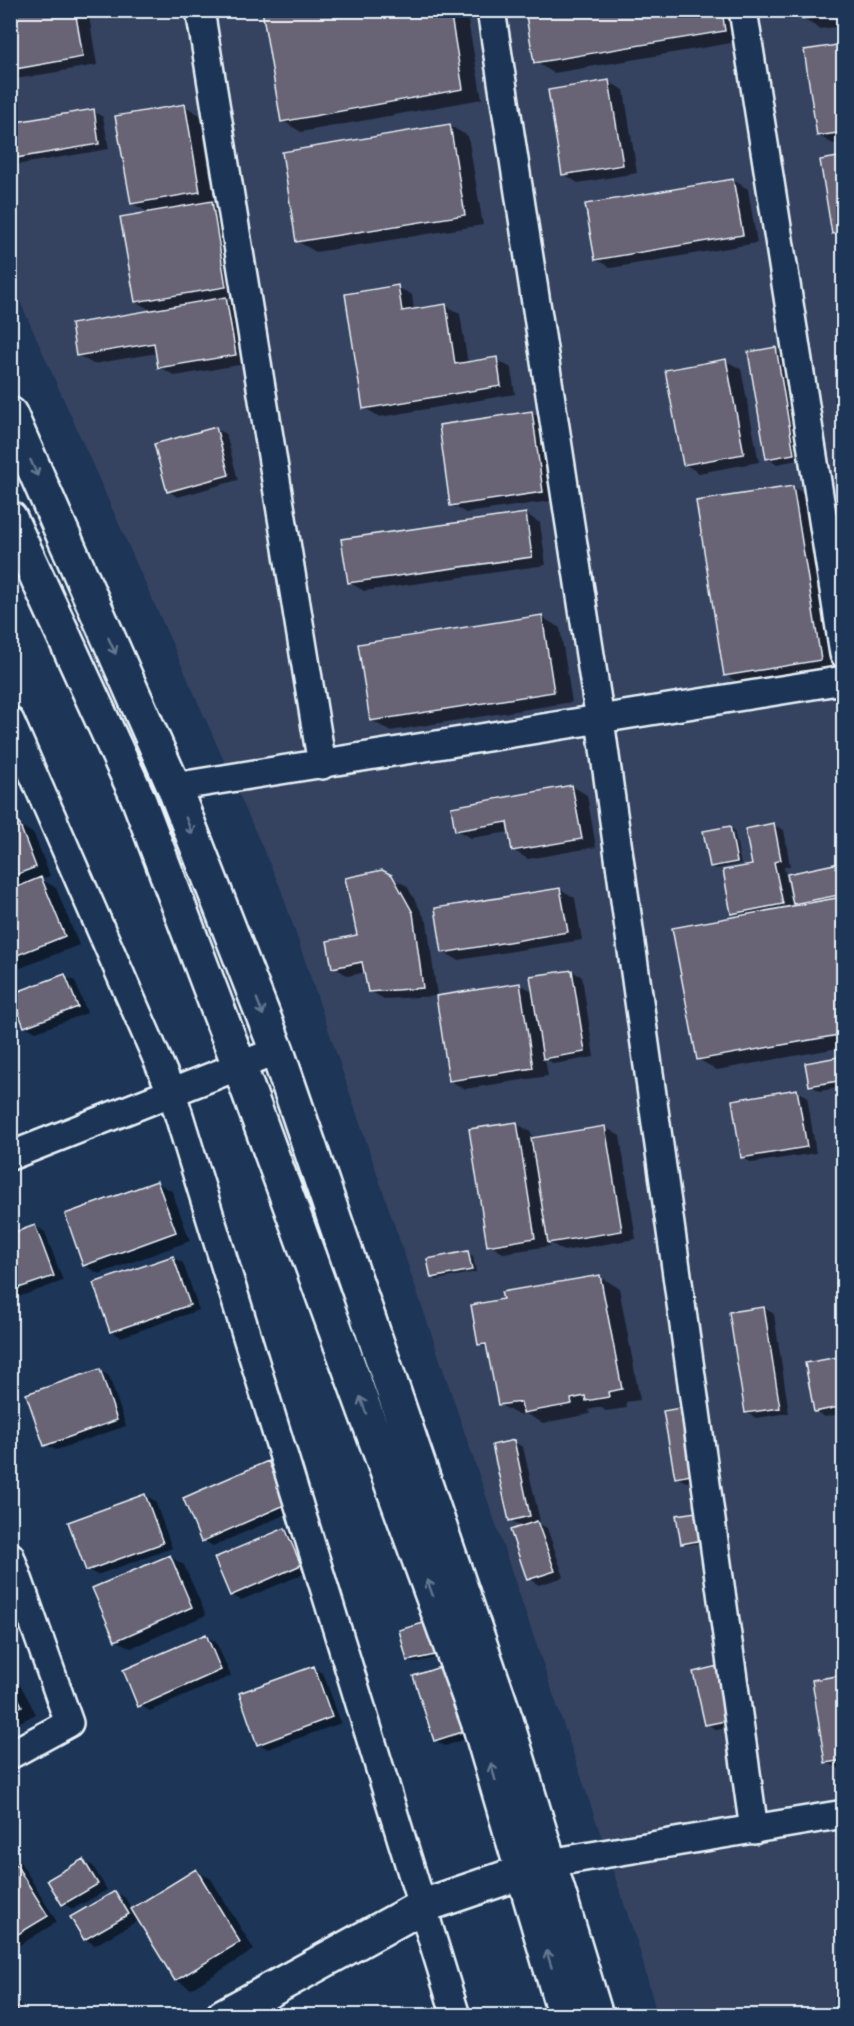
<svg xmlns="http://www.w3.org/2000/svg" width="854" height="2026" viewBox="0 0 854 2026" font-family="'Shantell Sans',sans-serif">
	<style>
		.built { fill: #344360 }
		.shadow { fill: #0007 }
		.building { fill: #686375; stroke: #e8f1f8; stroke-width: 1.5 }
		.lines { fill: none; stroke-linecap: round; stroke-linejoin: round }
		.street-casing { stroke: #e8f1f8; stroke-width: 32 }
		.secondary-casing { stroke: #e8f1f8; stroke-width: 38 }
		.street { stroke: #1d3557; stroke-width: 27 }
		.secondary { stroke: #1d3557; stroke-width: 33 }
		.oneway { stroke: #64778f }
	</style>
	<rect width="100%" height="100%" fill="#1d3557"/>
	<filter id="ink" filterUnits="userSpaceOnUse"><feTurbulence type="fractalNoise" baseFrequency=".0167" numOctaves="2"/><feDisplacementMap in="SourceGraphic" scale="12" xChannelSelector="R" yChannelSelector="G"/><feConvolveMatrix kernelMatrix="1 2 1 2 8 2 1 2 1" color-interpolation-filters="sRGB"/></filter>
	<g filter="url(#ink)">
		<path class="built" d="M10,11H843V2015H657L639,1948L280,887L11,281Z"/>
		<path class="shadow" d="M10,10H88L97,65L10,80Z
			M263,10H466L482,99L301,132L283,121Z
			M527,10H738L743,41L554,73L535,62Z
			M844,10V26L820,29L801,18Z
			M844,45V142L833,144L818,135Z
			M609,82L624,90L637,173L578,183L564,174Z
			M185,106L200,115L214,200L209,201L226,211L240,295L224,298L240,307L250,363L175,376L160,367L157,353L93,364L78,355L153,311L136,302L149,213L132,203Z
			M93,111L103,117L109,149L10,166V125Z
			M450,126L468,136L483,225L316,252L297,241Z
			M844,157V239L833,233Z
			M733,180L748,189L757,243L611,268L596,259Z
			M397,287L412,295L414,311L445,305L460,314L468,364L496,359L511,368L515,394L380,417L365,408Z
			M776,349L786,355L803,459L777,464L767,458Z
			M726,361L741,369L759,462L699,473L684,464Z
			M532,413L547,421L558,500L466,513L451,505Z
			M216,429L226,434L238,480L178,497L168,491Z
			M793,487L811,498L839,670L744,686L726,675Z
			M526,514L540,523L546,565L364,591L349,582Z
			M542,617L560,628L572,702L390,731L371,720Z
			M572,786L587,795L596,847L528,859L513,850L510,832L471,838L456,830Z
			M19,825L34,834L50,876L41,879L56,888L79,945L10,972V829Z
			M774,825L784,830L790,866L784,867L792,908L800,906L794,903L844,864V1047L717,1070L698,1059L740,917L732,913Z
			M730,827L734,830L741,864L716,869L711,866Z
			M391,877L407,886L427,922L437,996L384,999L370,991L366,972L348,976L334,967L358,936Z
			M560,889L575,898L582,940L458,960L444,952Z
			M572,971L582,977L594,1057L554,1064L545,1058L548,1076L465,1089L450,1081L520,984L534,992Z
			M64,976L75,981L87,1013L36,1032L25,1026Z
			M844,1057V1087L820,1091L810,1085Z
			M797,1091L807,1096L816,1153L752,1163L742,1157Z
			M517,1124L531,1132L533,1139L605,1127L620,1136L636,1239L564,1251L549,1242L550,1246L503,1253L489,1245Z
			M157,1183L172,1191L190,1241L99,1274L84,1265Z
			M35,1226L45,1232L63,1281L10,1300V1235Z
			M468,1253L473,1256L476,1272L437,1280L432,1277Z
			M172,1257L183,1263L199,1310L121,1337L111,1331Z
			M600,1277L619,1288L640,1400L626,1402L627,1408L606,1411L600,1407L589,1410L590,1414L543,1423L526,1414L518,1415L499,1404L489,1349L479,1344L504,1300Z
			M764,1308L774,1314L789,1413L756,1418L746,1412Z
			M844,1357V1413L825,1417L815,1411Z
			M99,1370L109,1376L126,1426L56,1450L46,1445Z
			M665,1412L712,1478L686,1482L676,1477Z
			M513,1442L523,1447L540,1521L536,1522L547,1528L564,1577L539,1585L529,1579L523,1527L510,1520Z
			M268,1463L278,1469L296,1510L213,1546L203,1540Z
			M145,1495L155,1501L172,1548L97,1575L87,1569Z
			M678,1516L712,1541L687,1545L682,1543Z
			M285,1530L295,1535L311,1571L241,1600L231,1595Z
			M169,1556L184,1565L206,1615L131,1648L116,1640Z
			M427,1624L439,1657L413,1663L408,1660Z
			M206,1636L216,1642L231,1676L150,1711L140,1705Z
			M10,1666L36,1714L10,1727Z
			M446,1667L477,1735L445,1746L435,1740Z
			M313,1668L323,1673L341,1723L268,1749L259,1744Z
			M695,1673L739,1725L717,1730L707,1724Z
			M844,1676V1770H841L827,1762Z
			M10,1855L19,1860L57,1922L10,1951Z
			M83,1861L93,1866L107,1890L73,1909L63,1904Z
			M196,1871L211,1879L254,1950L191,1989L176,1980L139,1920L95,1945L85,1939L115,1892L125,1898L132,1910Z
			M10,1989L27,2016H10Z"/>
		<path class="building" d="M10,10H75L83,57L10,70Z
			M262,10H450L463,89L281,122Z
			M525,10H722L725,31L534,63Z
			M798,10H844V13L800,19Z
			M844,44V132L817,136L804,50Z
			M609,80L623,165L562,175L548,90Z
			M185,104L200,192L131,204L115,116Z
			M94,109L99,144L10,159V123Z
			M450,124L465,215L296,242L282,152Z
			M844,156V232L832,234L820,160Z
			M733,179L743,235L595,260L585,204Z
			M212,201L226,287L135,302L120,217Z
			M398,285L402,311L446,304L455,364L497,357L501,386L363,409L345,294Z
			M226,297L236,355L158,368L154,343L76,356L71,324Z
			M776,347L794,454L766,459L748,352Z
			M726,359L744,454L683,465L665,370Z
			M532,411L543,492L450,506L439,425Z
			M216,427L229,475L167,492L154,444Z
			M793,486L821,660L724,676L696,501Z
			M526,513L532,557L348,583L341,539Z
			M542,615L554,692L370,721L358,644Z
			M572,785L582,839L512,851L507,822L455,831L451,807Z
			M19,823L36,867L10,877V827Z
			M774,823L781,860L774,862L783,904L731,914L723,870L752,865L745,829Z
			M730,826L737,862L710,867L703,831Z
			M844,862V894L793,904L787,874Z
			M382,870L392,875L413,913L423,988L368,992L362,962L332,968L327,941L357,935L345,878Z
			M41,877L65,936L10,958V890Z
			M560,888L568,932L442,953L435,908Z
			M842,897L844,1034L697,1060L672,928Z
			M572,970L585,1052L543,1059L530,976Z
			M65,974L78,1007L24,1027L11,994Z
			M520,983L533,1068L449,1081L436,996Z
			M844,1056V1080L809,1086L805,1063Z
			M797,1089L807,1147L741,1158L732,1100Z
			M517,1122L535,1238L487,1246L469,1129Z
			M605,1126L622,1231L548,1243L531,1138Z
			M157,1181L176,1232L83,1266L65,1214Z
			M35,1225L54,1276L10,1291V1234Z
			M468,1251L472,1270L431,1278L427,1259Z
			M173,1256L190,1305L110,1332L93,1283Z
			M600,1275L622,1389L608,1392L609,1397L586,1401L585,1396L571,1399L572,1404L523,1413L521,1402L498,1405L486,1344L478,1345L471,1305L503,1299L501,1292Z
			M764,1307L780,1408L745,1413L729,1312Z
			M844,1356V1406L814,1412L805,1363Z
			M100,1369L117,1420L44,1446L26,1394Z
			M691,1406L703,1473L675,1478L663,1411Z
			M514,1440L530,1516L509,1521L492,1445Z
			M268,1461L287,1504L201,1542L183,1498Z
			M145,1494L163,1543L86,1571L68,1522Z
			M703,1511L708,1539L681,1544L676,1515Z
			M537,1521L555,1571L527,1580L510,1530Z
			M285,1528L301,1565L230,1596L214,1558Z
			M170,1555L192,1607L115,1641L92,1588Z
			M427,1622L435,1655L407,1661L399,1630Z
			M206,1634L221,1670L138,1707L123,1670Z
			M446,1665L468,1730L434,1741L413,1676Z
			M314,1666L332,1717L257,1745L239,1693Z
			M718,1666L730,1720L705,1725L693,1672Z
			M844,1675V1760L825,1763L812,1680Z
			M10,1681L22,1706L10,1712Z
			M10,1855L48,1916L10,1939Z
			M83,1859L98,1884L62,1905L47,1880Z
			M196,1869L240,1942L175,1981L131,1909Z
			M115,1891L129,1914L84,1940L70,1917Z
			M10,1997L22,2016H10Z"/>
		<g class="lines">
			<g class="street-casing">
				<path id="street" d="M200,10L322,765
					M491,10L600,720L754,1830
					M743,10L844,654
					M10,721L172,1093L456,2016
					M174,787L844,680
					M10,1156L277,1051
					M10,1556L69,1723L10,1755
					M549,1863L844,1814"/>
			</g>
			<g class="secondary-casing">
				<path id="secondary" d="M10,414L174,787L277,1051L506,1720L596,2016
					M10,518L138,798L239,1065L479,1724L565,2016
					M223,2016L423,1906L543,1865"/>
			</g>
			<use href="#street" class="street"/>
			<use href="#secondary" class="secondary"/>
		</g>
		<defs><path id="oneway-shaft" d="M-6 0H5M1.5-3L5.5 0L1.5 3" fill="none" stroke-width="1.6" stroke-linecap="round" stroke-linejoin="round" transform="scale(1.5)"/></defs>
		<g class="oneway">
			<use href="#oneway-shaft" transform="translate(34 468) rotate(66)"/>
			<use href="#oneway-shaft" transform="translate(112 646) rotate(66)"/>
			<use href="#oneway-shaft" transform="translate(189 826) rotate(69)"/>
			<use href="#oneway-shaft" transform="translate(260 1007) rotate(69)"/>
			<use href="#oneway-shaft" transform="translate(363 1405) rotate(-110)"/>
			<use href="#oneway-shaft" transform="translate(430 1588) rotate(-110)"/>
			<use href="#oneway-shaft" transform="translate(493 1772) rotate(-106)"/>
			<use href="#oneway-shaft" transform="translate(549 1959) rotate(-107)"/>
		</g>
	</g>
	<rect width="854" height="2026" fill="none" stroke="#1d3557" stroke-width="36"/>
	<rect x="18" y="18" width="818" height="1990" fill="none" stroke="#e8f1f8" stroke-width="2" filter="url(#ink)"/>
</svg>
